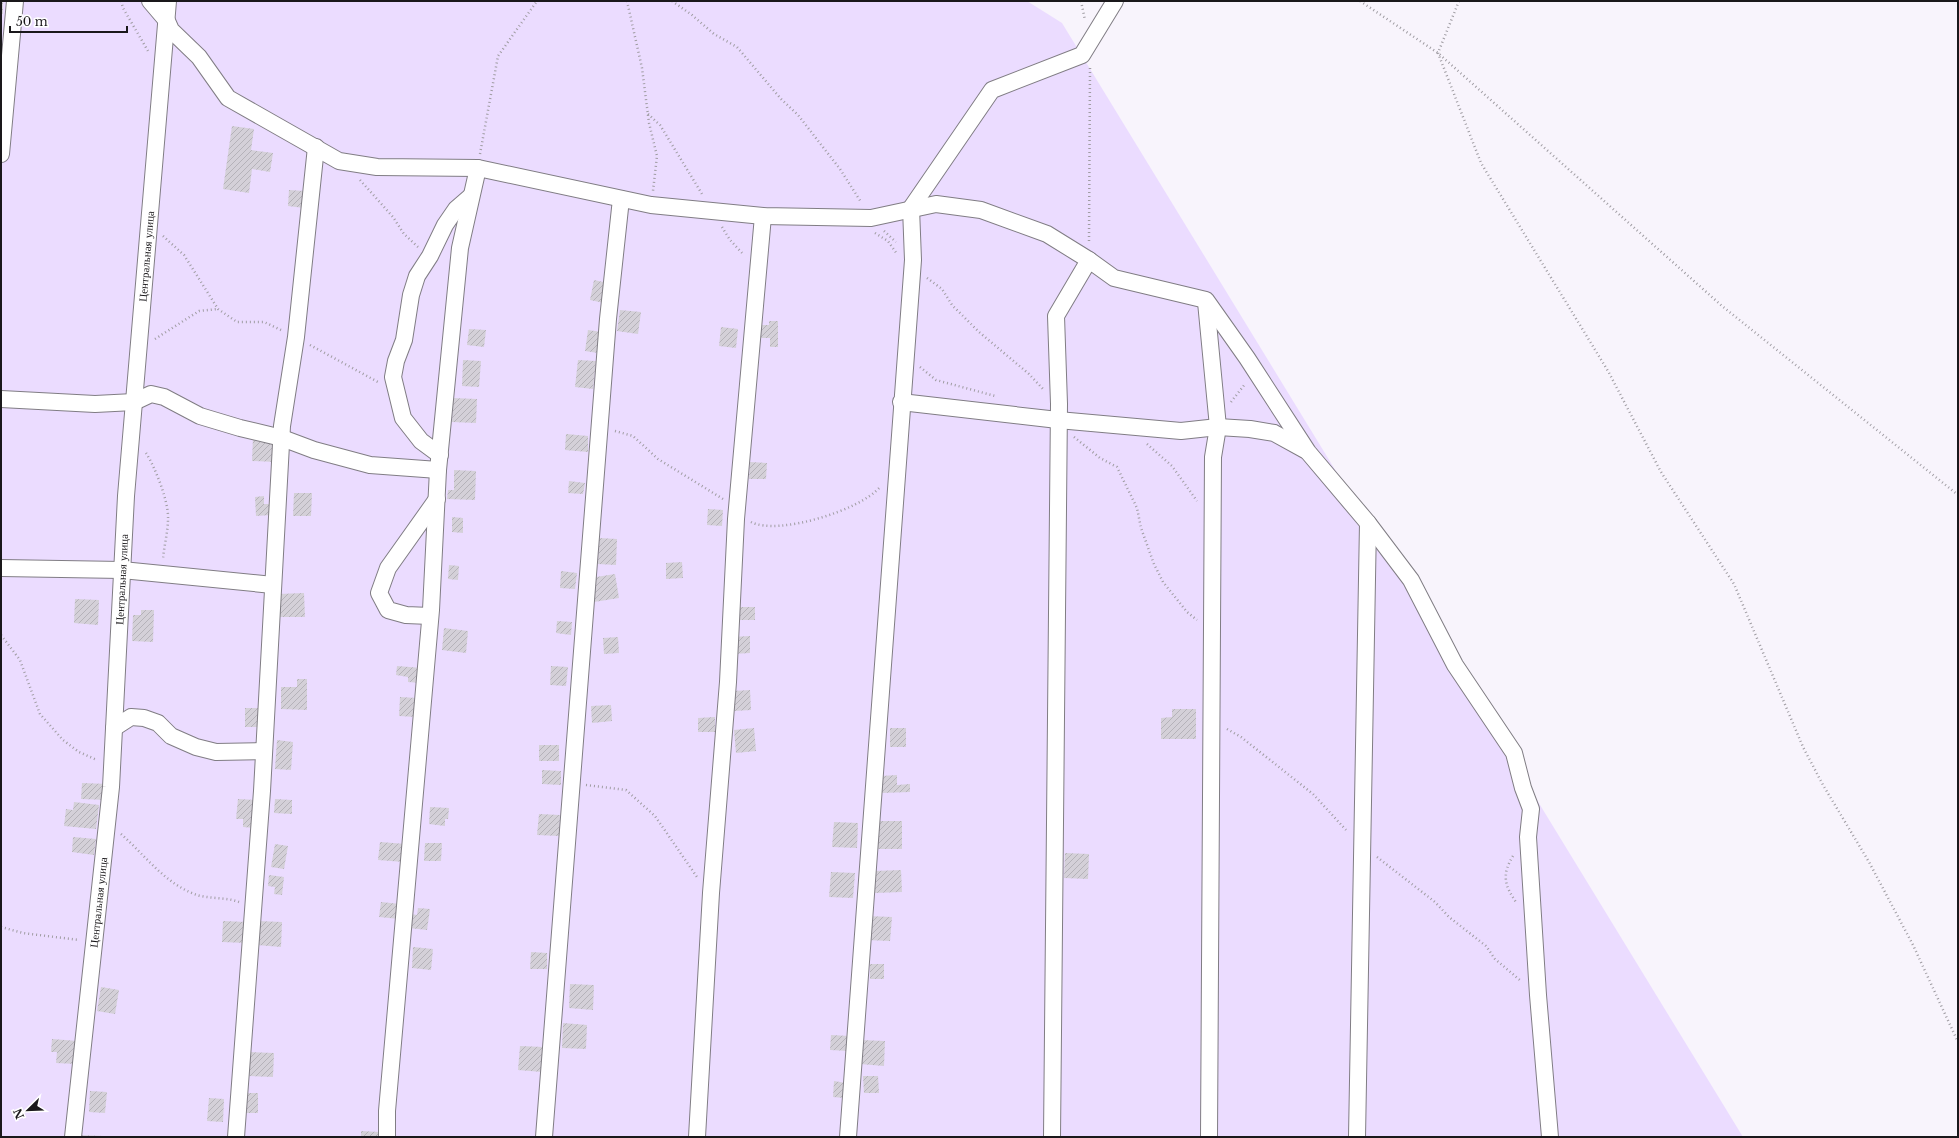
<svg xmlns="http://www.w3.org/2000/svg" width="1959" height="1138" viewBox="0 0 1959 1138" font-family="'Libre Baskerville',serif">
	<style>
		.green { fill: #ebdcff }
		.building { fill: url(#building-hatch) }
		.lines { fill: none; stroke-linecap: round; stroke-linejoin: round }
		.minor-casing { stroke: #807d84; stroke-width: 18 }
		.path { stroke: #a09da3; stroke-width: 2.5; stroke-dasharray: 1 3; stroke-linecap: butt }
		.minor { stroke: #fff; stroke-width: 16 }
		.labels { text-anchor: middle; stroke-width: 4; stroke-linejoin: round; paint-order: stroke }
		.street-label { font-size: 11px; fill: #1a181b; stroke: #fff }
	</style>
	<defs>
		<pattern id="building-hatch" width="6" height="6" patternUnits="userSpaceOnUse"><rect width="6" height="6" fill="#d4d0d8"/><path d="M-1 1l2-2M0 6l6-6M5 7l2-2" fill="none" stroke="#b5b2b9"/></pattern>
	</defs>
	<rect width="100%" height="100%" fill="#f8f4fc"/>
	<path class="green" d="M1,1H1027L1062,23L1743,1137H1Z"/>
	<path class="building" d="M1,1H3V14H1Z
		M232,126L254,129L251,150L273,153L270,172L252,169L249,193L223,189Z
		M289,190L305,191L304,208L288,206Z
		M594,280L608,283L604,303L590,300Z
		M620,310L641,312L638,334L617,331Z
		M769,321H778V347H770V338H760L759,325H769Z
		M721,327L738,329L736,348L719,346Z
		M469,329L486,330L484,347L467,345Z
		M588,330L602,332L598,353L585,351Z
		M463,360L481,361L479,387L462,386Z
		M578,360L596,361L593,389L575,387Z
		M453,398L477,399L476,423L452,422Z
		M566,434L588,436V452L565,450Z
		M253,437L277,438L276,462L252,461Z
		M750,462L767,463L766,479H749Z
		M454,470L476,471L475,500L447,499L448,490H454Z
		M569,481L585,483L583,494L568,493Z
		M294,493H312L311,516H293Z
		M264,496V504H270L271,515L256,516L255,497Z
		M708,509L723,510L722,526L707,525Z
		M452,517L463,518V533L452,532Z
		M599,538L617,539L616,565L598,564Z
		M682,562L683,578L666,579V563Z
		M449,565L459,566L458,580L448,579Z
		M561,571L577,573L575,589L560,588Z
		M615,574L619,598L594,602L590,578Z
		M304,593L305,617H279V594Z
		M75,599L99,600L98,625L74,623Z
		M736,607H755V620H736Z
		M141,610H154L153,642L132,641L133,615H141Z
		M557,621L572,622L571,635L556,633Z
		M444,628L468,631L466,653L442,650Z
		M750,636V653L733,654L732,637Z
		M618,637L619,653L604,654L603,638Z
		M397,666L422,668L421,683L408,682V677L396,675Z
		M551,666L568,667L566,686L550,685Z
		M297,679H307V710L281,709V687H297Z
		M750,690L751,710L734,711L732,691Z
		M400,697L417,698L416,717L399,716Z
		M611,705L612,721L592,723L591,706Z
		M245,708H261V727H245Z
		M1172,709H1196V739H1161V718L1172,717Z
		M715,717V732H698V718Z
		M754,728L756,751L736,753L734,730Z
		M890,728H906V747H890Z
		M277,740L293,742L291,770L275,769Z
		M539,745H559V761H539Z
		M542,770L561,771V785L542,784Z
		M897,775V785L910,784V792L882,793L881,776Z
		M82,783L108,784L107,800L81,799Z
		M238,799L256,800L254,828L243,827V819H236Z
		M275,799L292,800V814L274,813Z
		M74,802L99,805L96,829L64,826L66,809L73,810Z
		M430,807L449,808L448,819H445V826L429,824Z
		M539,814L560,815L559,836L537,835Z
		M877,821H902V849H877Z
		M834,822L858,823L857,848L832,847Z
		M73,837L96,839L94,855L72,852Z
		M380,842L406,844L404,862L378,860Z
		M425,843H442L441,861H424Z
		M275,844L288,846L284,869L271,867Z
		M1065,853L1089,854L1088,879L1064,878Z
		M901,870L902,892L875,893L874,871Z
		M831,872L855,873L853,898L829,897Z
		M269,875L284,877L282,895L274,894L275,887L268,886Z
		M381,902L400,904L399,919L379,917Z
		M418,908L430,909L427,930L409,928L411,914L417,915Z
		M867,916L892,917L890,941L866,940Z
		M223,921L247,922L246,943L222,942Z
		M258,921L282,922L281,947L257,945Z
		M413,947L433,949L431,970L412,968Z
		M531,952L547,953V969H530Z
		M870,964H884V979H870Z
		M570,984L594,985L593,1010L569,1008Z
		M101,987L119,990L115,1014L97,1011Z
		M563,1023L587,1025L586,1049L562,1048Z
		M831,1035L850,1036L849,1051L830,1050Z
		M52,1039L78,1041L76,1064L56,1063L57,1052H51Z
		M861,1040L885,1041L884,1066L860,1064Z
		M520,1046L544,1047L542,1072L518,1070Z
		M249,1052L274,1053L273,1077L248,1076Z
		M863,1076H878L879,1093H864Z
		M834,1081L846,1083L844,1098L833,1097Z
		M90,1091L107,1092L105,1113L89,1112Z
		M246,1093H258V1113H245Z
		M209,1098L224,1099L223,1122L207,1121Z
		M361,1131L380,1132V1137H361Z
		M79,1135L104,1136V1137H79Z"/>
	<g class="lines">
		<g class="minor-casing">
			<g id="minor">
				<path d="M150,1L167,21L171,30L199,57L228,98L339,161L377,167L478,168L651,205L763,216L871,218L936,204L981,210L1047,234L1089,260"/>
				<path d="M1,154L15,1"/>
				<path d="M1206,302L1218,427L1213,457L1209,1137"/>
				<path d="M1,399L95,404L134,402L151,394L164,397L200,416L240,428L282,438L314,450L370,465L438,470"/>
				<path d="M901,402L1058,420L1181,431L1218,427L1250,429L1274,433L1305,450"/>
				<path d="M440,455L421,441L403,418L393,377L396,361L404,340L411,295L417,276L430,256L445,225L456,209L471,196"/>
				<path d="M1,568L122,570L273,585"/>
				<path d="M430,616L406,615L388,610L379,593L388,568L437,499"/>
				<path d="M114,728L131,717L144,718L158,723L171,736L196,747L216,752L264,751"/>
				<path id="s1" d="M73,1137L111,787L126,496L168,1"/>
				<path d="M236,1137L262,791L282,426L296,337L316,147"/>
				<path d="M387,1137V1111L431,610L438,470L460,248L478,168"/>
				<path d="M544,1137L608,319L621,199"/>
				<path d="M697,1137L711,893L728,682L736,519L763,216"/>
				<path d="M848,1137L913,260L911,208L992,90L1082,55L1115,1"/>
				<path d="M1052,1137L1059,404L1056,316L1089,260L1114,278L1206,300L1247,358L1308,452L1368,523L1411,580L1455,665L1514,753L1523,788L1531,809L1528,837L1538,995L1550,1137"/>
				<path d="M1357,1137L1368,523"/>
			</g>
		</g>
		<path class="path" d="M121,1L123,8L148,51
			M627,1L642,68L649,123L657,156L653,191
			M672,1L692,15L714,34L737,47L781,99L798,115L840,169L861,202
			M1081,1L1085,20
			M1360,1L1438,53L1722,306L1958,495
			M1459,1L1438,53L1481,163L1608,371L1661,472L1734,584L1803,747L1823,785L1869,862L1913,945L1958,1042
			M648,114L660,125L702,194
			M480,154L498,56L537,1
			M360,180L393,217L404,234L418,247
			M722,227L730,240L744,255
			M884,231L896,242
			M875,233L888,241L897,254
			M163,236L184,255L218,309L237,322H264L281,330
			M1089,241L1090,68
			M927,278L942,289L952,305L979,332L1029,374L1043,389
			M155,339L199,311L218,309
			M310,345L378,382
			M920,367L936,380L995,396
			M1231,402L1245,384
			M615,431L633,436L658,459L723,499
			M1074,437L1100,458L1117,467L1137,508L1141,528L1154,564L1163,582L1187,612L1197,620
			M1147,444L1172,466L1197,501
			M146,453C155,467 169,502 168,519C168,532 164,546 163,559
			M751,522C778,536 861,510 880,487
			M1,635L20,660L40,714L63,740L79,752L97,760
			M1227,729L1241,737L1313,794L1346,830
			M586,785L626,790L655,816L697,877
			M121,834C146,856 165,884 197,895C210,899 226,897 239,902
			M1513,856C1502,874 1504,885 1516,902
			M1377,857L1435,902L1449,917L1486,946L1495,959L1521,981
			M1,927L23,933L79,940"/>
		<use href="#minor" class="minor"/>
	</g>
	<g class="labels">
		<g class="street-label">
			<text dy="4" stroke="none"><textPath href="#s1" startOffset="884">Центральная улица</textPath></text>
			<text dy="4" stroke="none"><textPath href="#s1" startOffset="560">Центральная улица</textPath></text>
			<text dy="4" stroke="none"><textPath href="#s1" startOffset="236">Центральная улица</textPath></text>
		</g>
	</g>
	<rect width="1959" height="1138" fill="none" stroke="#1a181b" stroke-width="4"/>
	<g transform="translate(28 1110) rotate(247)" stroke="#ffffff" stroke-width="3" paint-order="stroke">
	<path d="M0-3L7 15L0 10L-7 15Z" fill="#1a181b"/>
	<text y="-6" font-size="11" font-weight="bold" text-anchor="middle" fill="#1a181b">N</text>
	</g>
	<path d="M10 26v6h117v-6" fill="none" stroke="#1a181b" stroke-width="2"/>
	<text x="16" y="26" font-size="12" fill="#1a181b" stroke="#ffffff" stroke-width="3" paint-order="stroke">50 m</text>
</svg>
